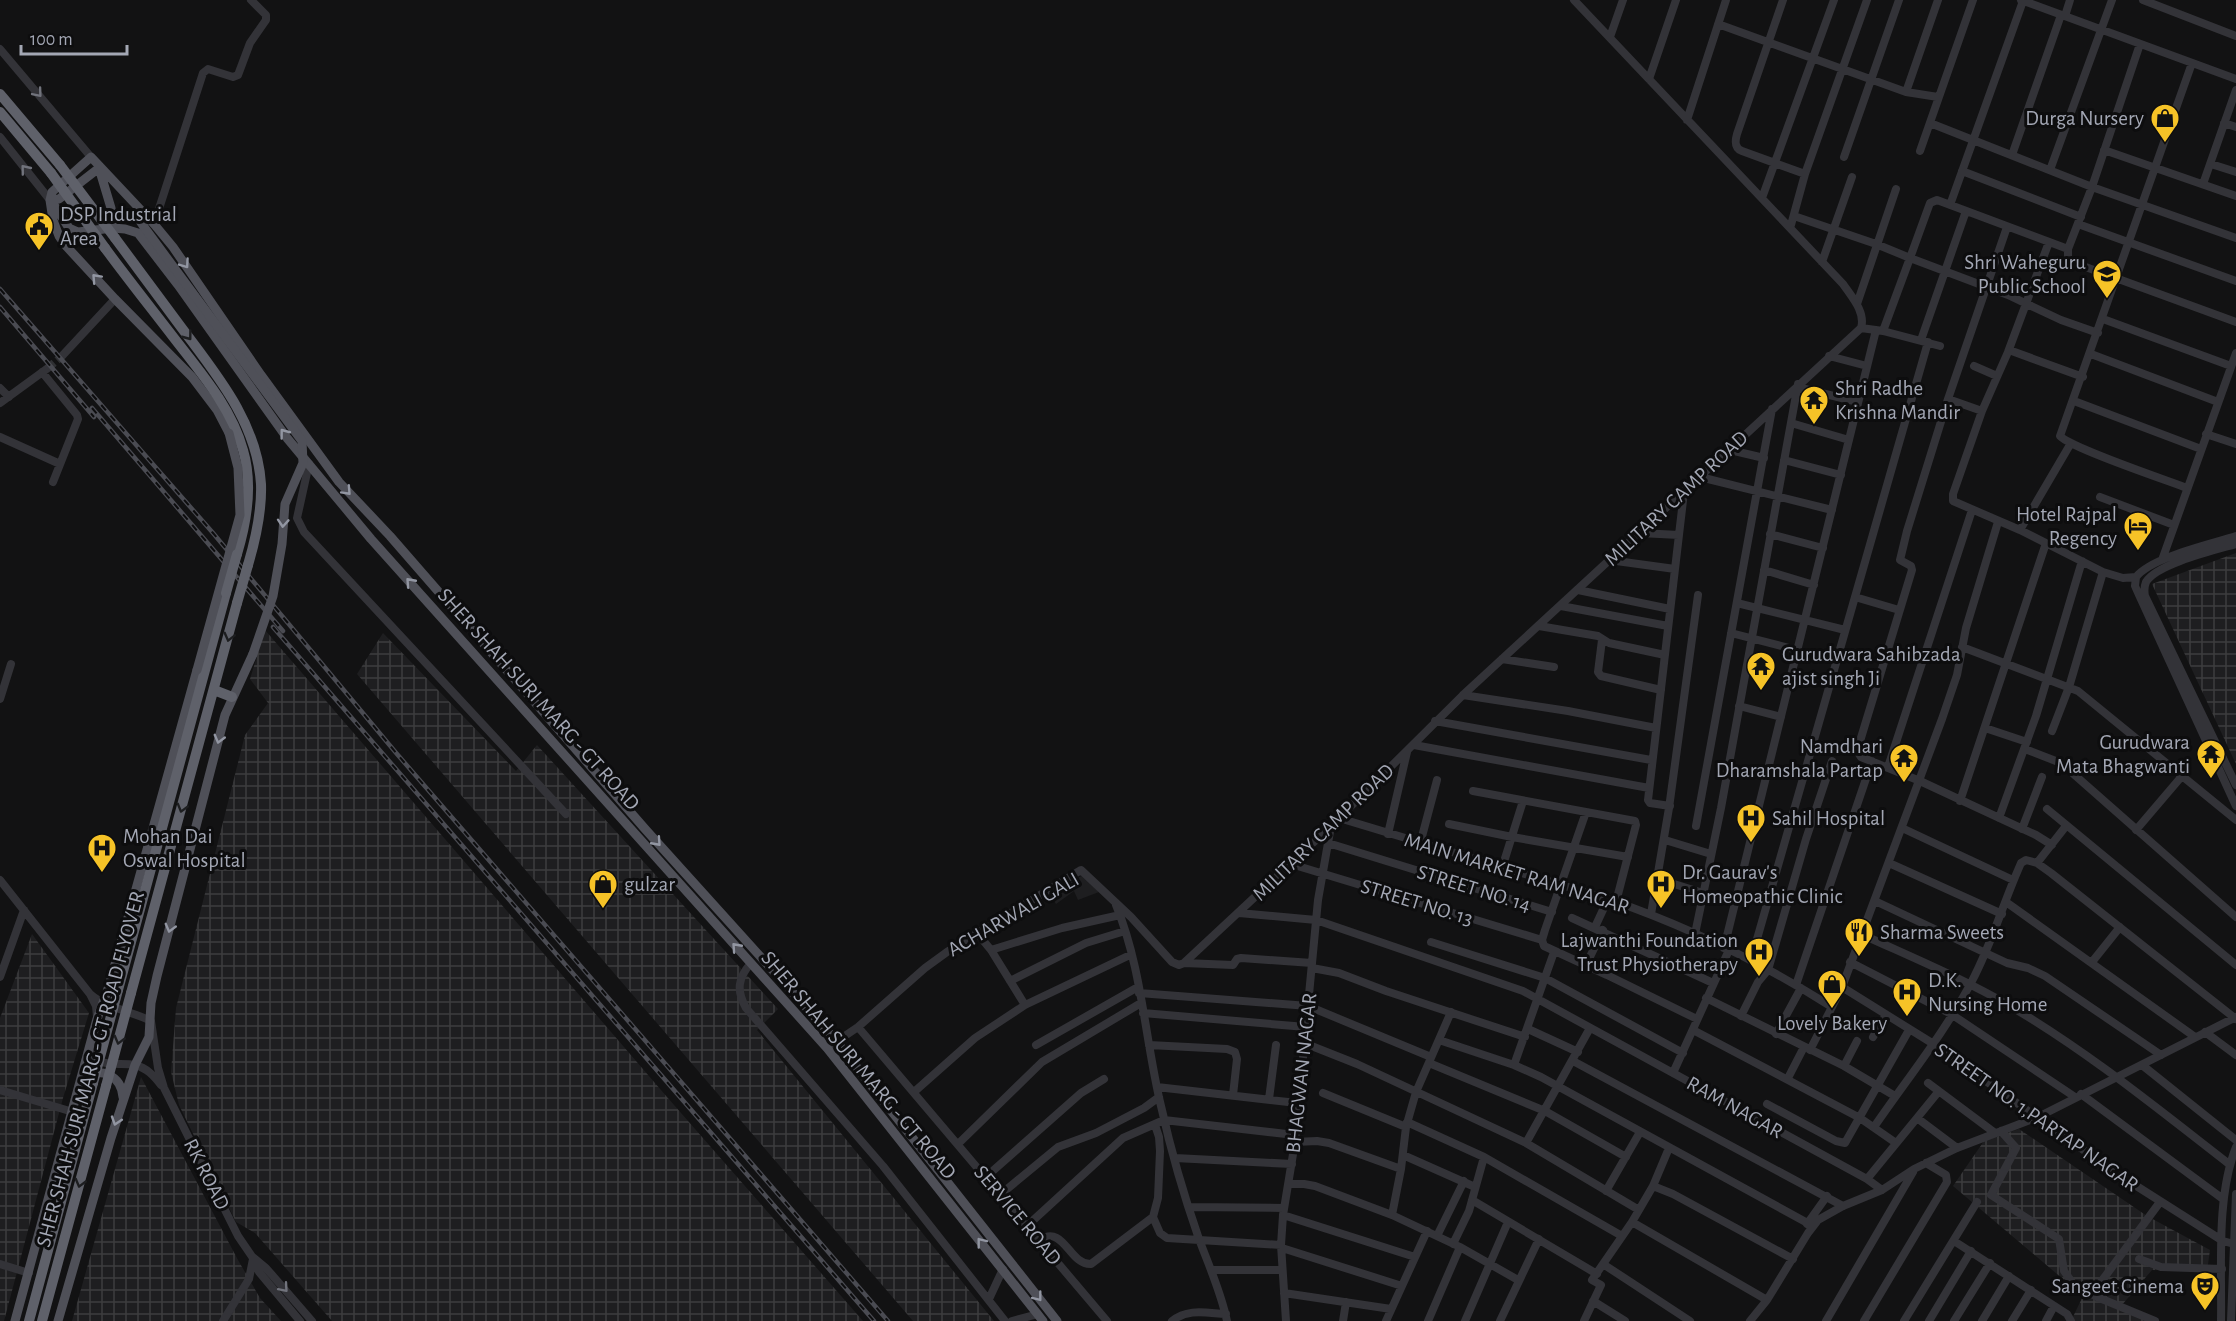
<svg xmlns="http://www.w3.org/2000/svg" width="2236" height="1321" viewBox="0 0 2236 1321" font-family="'Alegreya Sans',sans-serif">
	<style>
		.built { fill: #1e1e20 }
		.industrial { fill: url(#industrial-grid) }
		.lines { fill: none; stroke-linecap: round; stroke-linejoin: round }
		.minor-tunnel { stroke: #2f3033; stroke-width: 8; stroke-dasharray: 8 4; stroke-linecap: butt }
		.minor { stroke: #333338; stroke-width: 8 }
		.major { stroke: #4f5058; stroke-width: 9 }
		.highway { stroke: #5f616a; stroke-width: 10 }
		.rail-casing { stroke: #4a4b52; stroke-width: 4.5 }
		.rail { stroke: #0d0d0e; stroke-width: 2; stroke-dasharray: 7; stroke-linecap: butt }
		.major-bridge { stroke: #4f5058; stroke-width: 9 }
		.highway-bridge { stroke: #5f616a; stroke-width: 10 }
		.oneway { stroke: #71737c }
		.oneway2 { stroke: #9296a2 }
		.oneway3 { stroke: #1d1e20 }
		.labels { text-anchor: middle; stroke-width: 6; stroke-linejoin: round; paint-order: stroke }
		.poi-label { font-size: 21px; fill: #a3a7b4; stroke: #0d0d0e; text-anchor: start }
		.street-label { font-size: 21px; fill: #a3a7b4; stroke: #0d0d0e }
	</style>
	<defs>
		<pattern id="industrial-grid" width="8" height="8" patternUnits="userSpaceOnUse" patternTransform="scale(1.5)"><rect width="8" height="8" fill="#1e1e20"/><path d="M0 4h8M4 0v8" fill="none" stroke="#3c3c3e"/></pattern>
	</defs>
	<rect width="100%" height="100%" fill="#121213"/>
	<path class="built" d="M1083,875L1099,892L1078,900L1074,891L1056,904L1050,894Z"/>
	<path class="industrial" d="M2236,553V764L2152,584Z
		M265,630L667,1097L863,1321H332L255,1233L236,1222L179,1105L171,1072L176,1008L245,735L268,703L250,679Z
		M383,633L516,771L537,745L778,1009L757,1030L994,1321H913L357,674Z
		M32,934L89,1013L63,1098L4,1321H0V1018Z
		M141,1077L238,1260L260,1298L281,1321H72Z
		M2019,1129L2147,1216L2210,1250L2207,1271L2152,1270L2121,1306L2150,1321H2071L2083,1296L1953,1186L1984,1141Z"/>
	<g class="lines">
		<path class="minor-tunnel" d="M48,368L62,356"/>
		<path class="minor" d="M1783,0L1737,134C1735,141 1734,148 1742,151L1805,174
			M2021,0L2236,79
			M2143,0L2236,36
			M2065,16L2070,0
			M1718,24L1906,92L1938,97
			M1610,37L1623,0
			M0,49L91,157
			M1649,79L1676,0
			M1906,92L1938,0
			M1687,120L1726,0
			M1930,123L2092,187L2236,238
			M2224,123L2236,127
			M0,137L50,200
			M2104,150L2236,196
			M1920,151L1973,0
			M2012,155L2061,15
			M1844,157L1899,0
			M2211,164L2236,172
			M2050,170L2112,0
			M1962,171L2081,217
			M2203,184L2236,90
			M1762,198L1834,0
			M1950,205L2023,1
			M1794,216L1876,244L1910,258L1930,203L1937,200L2068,249L2092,187L2140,44
			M154,224L203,73L208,69L233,77L238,75L250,43L266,20V15L251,0
			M2078,224L2236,281
			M1791,225L1805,174L1867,0
			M2007,227L1948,399L1907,531L1900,560L1911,566L1912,570L1857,751L1861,757L1920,781L2036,835L2052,845
			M2049,242L2008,352L1982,411L1953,494V501L2020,530L2103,572L2123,578L2136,577
			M2068,249V259L2072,262L2236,322
			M1822,262L1852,177
			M1857,304L1896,189
			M2103,319L2231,366
			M1861,328L1883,331L1940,346
			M1883,331L1910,258L2008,295L2061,320L2098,333
			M1921,340L1966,211
			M2009,350L2083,377
			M2091,354L2218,402
			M62,356L115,299
			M1829,356L1867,366
			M1974,366L1997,376
			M42,372L77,415L78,419L53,482
			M1797,387L1858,402
			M0,388L9,397
			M1948,399L1982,411
			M2074,401L2201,449
			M0,403L48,368
			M1791,423L1849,440
			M2206,434L2236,444
			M0,437L60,464
			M1730,450L1764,458
			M1784,460L1841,475
			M309,464L297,518L304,532L566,814
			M1700,477L1832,510
			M2187,488C2166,480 2071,448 2060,436L2192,63
			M2100,497L2174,525
			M2020,530L2071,443
			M1640,533L1679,535
			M1770,534L1823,548
			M2236,544C2215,550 2156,564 2146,582C2144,587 2144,591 2145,596L2236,785
			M1609,560L1675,569
			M2162,560L2236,353
			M1764,570L1814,585
			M2136,577L2135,586L2139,595L2236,806
			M2136,577C2152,557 2211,544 2236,536
			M1578,590L1670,609
			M1855,597L1899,610
			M1737,603L1845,630
			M1561,606L1668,626
			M1539,626L1598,636L1609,643L1665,655
			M1731,633L1797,650
			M1602,640L1598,672L1601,676L1661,690
			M1962,647L2078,691L2236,820
			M1502,659L1554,667
			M1463,695L1568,711L1656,728
			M0,699L11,664
			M1739,706L1781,717
			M1435,721L1651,760
			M1985,728L2027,742
			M2052,731L2069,687L2103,572
			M1414,745L1649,788
			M2025,749L2061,763L2236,917
			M1888,767L1972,510
			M1473,791L1635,821L1636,825L1616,902
			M1960,801L2046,543
			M1670,806L1650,803L1648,800L1684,492
			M2047,809L2236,965
			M1586,812L1545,930L1542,940L1544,946L1607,975L1697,1019
			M1339,818L1608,899C1687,926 1762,963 1832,1007L1842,987L1942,719L1957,675L1966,628L1998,522
			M1999,818L2036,716L2082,561
			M1449,824L1512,837L1628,857
			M1696,826L1772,409
			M1902,828L2013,880
			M2022,829L2042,777
			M2136,830L2182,776
			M1388,834L1407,752
			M1665,840L1711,854
			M1328,843L1552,912
			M1420,844L1437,780
			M1889,863L2002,914
			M2037,863L2066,826
			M1291,864L1542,940
			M1502,868L1523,801
			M1658,879L1703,893
			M0,880L90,994L96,1006L97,1017
			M1875,901L2007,963L2028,968L2045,976L2161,1055
			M2006,902L2195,1037
			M1116,905C1142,968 1145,1040 1161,1106C1171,1151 1184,1196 1199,1239C1209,1266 1221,1292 1227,1321
			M1239,913L1316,920L1523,991L1867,1179L1882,1190
			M1651,914L1669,808L1698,595
			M1572,918L1713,983
			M1595,927L1608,899
			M977,933L991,950L1025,1005
			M1695,934L1721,808L1798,384
			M1861,934C1911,957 1962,978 2010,1006C2087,1051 2158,1109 2229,1164
			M1431,942L1545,978L1683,1053
			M1724,948L1876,330
			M991,950L1062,928L1120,915
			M1751,960L1928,342
			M1850,962L1951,1014L2075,1097
			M2092,962L2120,927
			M751,963C738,978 736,990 746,1008L883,1166L1005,1321
			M1184,963L1233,965L1237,959L1241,958L1312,963
			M1586,965L1603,930
			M1312,968L1339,973L1386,991L1525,1037
			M0,977L24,910
			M1010,981L1086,943L1125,931
			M1796,985L1872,761
			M1842,987L1932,1043L2116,1173L2223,1241L2234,1244
			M1139,993L1308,1006L1431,1057
			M90,994C107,1009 132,1011 151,1021L158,1068L164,1088L238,1236L253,1258L259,1272L300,1321
			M1706,998L1844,1066L1895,1096
			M1143,1013L1306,1027
			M1741,1016L1758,982L1768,970L1806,839L1832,761
			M858,1027L1107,1321
			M1528,1029L1578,1052
			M1693,1030L1860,1118L1896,1143
			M2205,1032L2236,1055
			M1776,1034L1801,988
			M1873,1037L1886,1015
			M1439,1040L1514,1065L1541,1077L1813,1226
			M91,1043C92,1072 118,1061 135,1065C147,1068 154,1076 161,1085
			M1304,1043L1357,1064L1526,1143L1639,1210
			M1036,1045L1138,987
			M1149,1045L1227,1049L1235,1052L1237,1059L1233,1095
			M827,1048L858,1027L925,968L947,952L1081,870L1131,917L1172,962L1179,965L1184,963L1331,826L1463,695L1861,328C1866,312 1851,296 1843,284L1574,0
			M1810,1050L1832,1007
			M1573,1061L1843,1206
			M1429,1063L1545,1111L1626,1157
			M1514,1065L1554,952
			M2142,1065L2236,1140
			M1844,1066L1857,1041
			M1673,1073L1729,950
			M1788,1078L1804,1047
			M1928,1083L1995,1133
			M1157,1087L1297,1103
			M0,1090L73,1112
			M914,1092L975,1038L1025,1005L1130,955
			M1323,1093L1406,1127
			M2081,1094L2223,1199
			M1269,1099L1276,1045
			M1767,1104L1836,1141L1845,1143L1909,1030
			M1917,1118L1939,1091
			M1407,1122L1484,1157L1622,1236
			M1874,1127C1907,1079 1945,1032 1972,981C1991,945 2002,907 2018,870L2021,863L2026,860L2037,863L2051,873L2236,1019
			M2001,1131L2016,1148L1991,1195L2059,1239L2064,1271L2077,1289L2096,1296
			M1295,1142L1317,1141L1329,1143L1401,1169
			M1526,1143L1590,1028
			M958,1144L1042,1062L1141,1003
			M1403,1155L1475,1187
			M1175,1158L1292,1164
			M987,1176L1081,1093L1104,1079
			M1867,1179L1917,1118L1957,1148
			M1289,1184H1304L1315,1186L1392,1215L1460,1247L1518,1280
			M1653,1186L1673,1194L1793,1259
			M1606,1191L1640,1132
			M1001,1194L1058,1147L1096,1133L1144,1108L1159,1097
			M1472,1200L1597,1274
			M1189,1207L1284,1208
			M1283,1215L1415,1257
			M1392,1215L1401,1169L1406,1127L1416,1092L1451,1012
			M1153,1217L1160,1233L1167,1238L1281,1245
			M1632,1222L1767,1300
			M1807,1224L1827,1196
			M1028,1225L1123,1138L1164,1120L1295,1135
			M1437,1236L1464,1181
			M1040,1240C1064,1224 1069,1265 1091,1264L1153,1217L1158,1198L1160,1151L1159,1137L1155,1125
			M1954,1241L2067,1314L2071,1321
			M1453,1244L1469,1211L1484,1157
			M1282,1248L1402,1286
			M254,1258L266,1268L312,1321
			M2139,1259L2161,1267L2222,1269
			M0,1264L29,1273
			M1603,1264L1690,1321
			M1213,1270H1282
			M1284,1293L1391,1309
			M989,1299L1003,1269
			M1593,1301L1625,1321
			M223,1321L249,1279L253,1259
			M1012,1321L1038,1314
			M1172,1321C1188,1308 1206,1313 1226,1314
			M1286,1321L1281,1245L1283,1215L1295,1142L1318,900L1331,826
			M1343,1321L1346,1302
			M1386,1321L1427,1231
			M1428,1321L1460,1247
			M1465,1321L1508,1222
			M1500,1321L1539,1239
			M1584,1321L1601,1285L1592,1280L1632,1222L1653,1186L1669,1148
			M1750,1321L1767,1300L1808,1233L1818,1220L1843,1206L1882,1190L1914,1169L1957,1148L2038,1117L2236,1017
			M1826,1321L1913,1172
			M1864,1321L1947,1182L1946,1175L1926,1163
			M1904,1321L1977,1202
			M1929,1321L1971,1251
			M1954,1321L1990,1263
			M1982,1321L2009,1276
			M2012,1321L2031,1290
			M2046,1321L2054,1306
			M2155,1321L2097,1297L2096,1293L2098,1286L2160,1202
			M2221,1321C2222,1267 2216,1197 2236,1147
			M2231,1321L2236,1194"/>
		<path class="major" d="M50,200L59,199L99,168L111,208L113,228
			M52,202L69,228L78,232L113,228L125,229L138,233L178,285L287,438L371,539L827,1048L1043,1321
			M139,208L138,218L144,227
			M229,433L217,410L192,377L115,299L67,247L59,236L53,220L50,200L52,192L91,157L154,224L173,247L261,375L339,482L390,536L646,830L833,1037L1057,1321
			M82,1078C100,1066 121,1075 123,1097
			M15,1321L97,1019L109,986L197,670
			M58,1321L111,1138L135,1065L149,1037L151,1003L157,976L225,715L253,654"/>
		<path class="highway" d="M0,94L60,165
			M0,112L51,173
			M115,238C137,268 159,297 181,327C216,374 257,422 261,484C262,512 256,538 248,565
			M105,248C127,278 151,308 174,338C201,373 231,407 243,450C253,484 247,521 237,554
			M214,690L232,697
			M118,990L226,593
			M131,993L237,603
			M29,1321L93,1083
			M42,1321L106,1086"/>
		<g class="rail-casing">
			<path id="rail" d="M0,289L213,533L397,754L888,1321
				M0,307L94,417
				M92,408L283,631
				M273,627L874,1321"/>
		</g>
		<use href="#rail" class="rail"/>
		<path class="major-bridge" d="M144,227L302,441L303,463L285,504L282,544L273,596L253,654
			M197,670L240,515L238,468L229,433"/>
		<path class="highway-bridge" d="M60,165L115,238
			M51,173L105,248
			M226,593L237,554
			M237,603L248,565
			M93,1083L118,990
			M106,1086L131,993"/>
	</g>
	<defs><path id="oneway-chevron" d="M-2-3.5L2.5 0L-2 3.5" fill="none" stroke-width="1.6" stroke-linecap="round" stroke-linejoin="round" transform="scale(1.5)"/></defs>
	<g class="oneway">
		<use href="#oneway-chevron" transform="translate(38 93) rotate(50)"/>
		<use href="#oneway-chevron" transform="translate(25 169) rotate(-129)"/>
		<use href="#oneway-chevron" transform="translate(284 1288) rotate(49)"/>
	</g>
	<g class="oneway2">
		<use href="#oneway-chevron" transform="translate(185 264) rotate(55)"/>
		<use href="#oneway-chevron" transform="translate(96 278) rotate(-133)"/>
		<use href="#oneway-chevron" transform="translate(284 433) rotate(-127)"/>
		<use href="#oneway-chevron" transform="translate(347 491) rotate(47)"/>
		<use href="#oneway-chevron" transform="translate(283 523) rotate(94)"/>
		<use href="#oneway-chevron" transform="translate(410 582) rotate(-132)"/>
		<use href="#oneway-chevron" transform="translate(219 739) rotate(105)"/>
		<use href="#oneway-chevron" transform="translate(657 842) rotate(48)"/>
		<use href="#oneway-chevron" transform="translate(170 928) rotate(105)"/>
		<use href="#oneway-chevron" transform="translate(736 947) rotate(-132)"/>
		<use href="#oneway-chevron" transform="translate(116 1121) rotate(108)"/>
		<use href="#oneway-chevron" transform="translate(981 1242) rotate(-128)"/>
		<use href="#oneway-chevron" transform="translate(1038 1297) rotate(52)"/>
	</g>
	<g class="oneway3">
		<use href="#oneway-chevron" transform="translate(188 336) rotate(53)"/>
		<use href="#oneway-chevron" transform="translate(229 637) rotate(104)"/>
		<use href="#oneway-chevron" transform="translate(182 808) rotate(106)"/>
		<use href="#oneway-chevron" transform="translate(119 1040) rotate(105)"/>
		<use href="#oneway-chevron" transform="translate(80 1183) rotate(105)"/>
	</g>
	<defs>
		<g id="shop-pin" transform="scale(1.5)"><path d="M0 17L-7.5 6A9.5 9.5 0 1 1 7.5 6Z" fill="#f6c327" stroke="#0d0d0e"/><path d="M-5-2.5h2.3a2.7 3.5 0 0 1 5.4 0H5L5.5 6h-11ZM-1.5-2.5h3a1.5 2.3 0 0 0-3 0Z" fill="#111"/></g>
		<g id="civic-pin" transform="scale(1.5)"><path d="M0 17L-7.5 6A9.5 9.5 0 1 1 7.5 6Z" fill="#f6c327" stroke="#0d0d0e"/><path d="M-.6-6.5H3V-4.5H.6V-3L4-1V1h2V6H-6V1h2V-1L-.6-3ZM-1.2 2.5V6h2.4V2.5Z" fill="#111"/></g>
		<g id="school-pin" transform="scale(1.5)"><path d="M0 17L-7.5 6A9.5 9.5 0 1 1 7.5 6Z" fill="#f6c327" stroke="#0d0d0e"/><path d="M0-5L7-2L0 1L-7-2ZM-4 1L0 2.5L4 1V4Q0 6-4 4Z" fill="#111"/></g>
		<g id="temple-pin" transform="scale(1.5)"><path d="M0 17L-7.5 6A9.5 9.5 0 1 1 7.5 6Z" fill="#f6c327" stroke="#0d0d0e"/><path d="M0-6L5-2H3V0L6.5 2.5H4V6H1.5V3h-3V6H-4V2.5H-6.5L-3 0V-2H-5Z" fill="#111"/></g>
		<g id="hotel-pin" transform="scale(1.5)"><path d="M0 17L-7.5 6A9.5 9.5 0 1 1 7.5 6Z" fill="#f6c327" stroke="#0d0d0e"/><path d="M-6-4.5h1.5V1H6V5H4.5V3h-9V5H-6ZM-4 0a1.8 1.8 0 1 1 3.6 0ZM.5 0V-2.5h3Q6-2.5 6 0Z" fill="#111"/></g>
		<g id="hospital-pin" transform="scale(1.5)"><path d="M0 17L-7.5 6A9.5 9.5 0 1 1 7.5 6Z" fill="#f6c327" stroke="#0d0d0e"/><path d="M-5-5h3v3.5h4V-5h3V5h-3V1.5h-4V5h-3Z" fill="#111"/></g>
		<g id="restaurant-pin" transform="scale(1.5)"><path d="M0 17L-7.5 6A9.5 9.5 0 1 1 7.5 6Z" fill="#f6c327" stroke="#0d0d0e"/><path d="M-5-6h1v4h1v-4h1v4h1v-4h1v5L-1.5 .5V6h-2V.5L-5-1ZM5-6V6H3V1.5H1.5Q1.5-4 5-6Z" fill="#111"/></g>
		<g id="theatre-pin" transform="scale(1.5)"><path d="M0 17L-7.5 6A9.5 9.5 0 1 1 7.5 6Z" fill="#f6c327" stroke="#0d0d0e"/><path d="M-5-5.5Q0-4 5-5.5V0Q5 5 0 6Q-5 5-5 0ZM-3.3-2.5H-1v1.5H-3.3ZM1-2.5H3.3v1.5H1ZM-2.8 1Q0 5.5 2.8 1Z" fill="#111"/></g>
	</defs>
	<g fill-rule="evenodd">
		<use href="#shop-pin" x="2165" y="118"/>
		<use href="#civic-pin" x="39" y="226"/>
		<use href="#school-pin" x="2107" y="274"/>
		<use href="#temple-pin" x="1814" y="400"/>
		<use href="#hotel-pin" x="2138" y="526"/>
		<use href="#temple-pin" x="1761" y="666"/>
		<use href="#temple-pin" x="2211" y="754"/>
		<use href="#temple-pin" x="1904" y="758"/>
		<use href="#hospital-pin" x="1751" y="818"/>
		<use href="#hospital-pin" x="102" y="848"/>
		<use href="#shop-pin" x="603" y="884"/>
		<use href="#hospital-pin" x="1661" y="884"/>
		<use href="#restaurant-pin" x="1859" y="932"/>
		<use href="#hospital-pin" x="1759" y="952"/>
		<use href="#shop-pin" x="1832" y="984"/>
		<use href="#hospital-pin" x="1907" y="992"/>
		<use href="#theatre-pin" x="2205" y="1286"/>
	</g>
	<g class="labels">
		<g class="poi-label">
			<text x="2144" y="125" text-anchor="end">Durga Nursery</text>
			<text x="60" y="221">DSP Industrial<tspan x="60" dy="24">Area</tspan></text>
			<text x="2086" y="269" text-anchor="end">Shri Waheguru<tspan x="2086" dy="24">Public School</tspan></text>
			<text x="1835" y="395">Shri Radhe<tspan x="1835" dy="24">Krishna Mandir</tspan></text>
			<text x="2117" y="521" text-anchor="end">Hotel Rajpal<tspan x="2117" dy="24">Regency</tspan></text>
			<text x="1782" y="661">Gurudwara Sahibzada<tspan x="1782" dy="24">ajist singh Ji</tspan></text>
			<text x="2190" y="749" text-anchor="end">Gurudwara<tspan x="2190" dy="24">Mata Bhagwanti</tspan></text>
			<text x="1883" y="753" text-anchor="end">Namdhari<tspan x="1883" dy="24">Dharamshala Partap</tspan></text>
			<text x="1772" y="825">Sahil Hospital</text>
			<text x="123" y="843">Mohan Dai<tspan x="123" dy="24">Oswal Hospital</tspan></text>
			<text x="1682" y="879">Dr. Gaurav's<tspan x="1682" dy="24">Homeopathic Clinic</tspan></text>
			<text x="624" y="891">gulzar</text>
			<text x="1880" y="939">Sharma Sweets</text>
			<text x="1738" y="947" text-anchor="end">Lajwanthi Foundation<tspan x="1738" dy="24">Trust Physiotherapy</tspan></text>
			<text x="1928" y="987">D.K.<tspan x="1928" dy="24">Nursing Home</tspan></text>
			<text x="1832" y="1030" text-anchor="middle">Lovely Bakery</text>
			<text x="2184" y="1293" text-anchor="end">Sangeet Cinema</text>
		</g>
		<g class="street-label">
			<text transform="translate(1676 498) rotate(-43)" y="7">MILITARY CAMP ROAD</text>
			<text transform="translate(539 699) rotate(48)" y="7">SHER SHAH SURI MARG - GT ROAD</text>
			<text transform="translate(1323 832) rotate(-44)" y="7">MILITARY CAMP ROAD</text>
			<text transform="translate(1517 873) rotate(17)" y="7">MAIN MARKET RAM NAGAR</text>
			<text transform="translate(1474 888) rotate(17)" y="7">STREET NO. 14</text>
			<text transform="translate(1417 902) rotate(17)" y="7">STREET NO. 13</text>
			<text transform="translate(1013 914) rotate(-30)" y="7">ACHARWALI GALI</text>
			<text transform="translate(859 1065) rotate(50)" y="7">SHER SHAH SURI MARG - GT ROAD</text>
			<text transform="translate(90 1069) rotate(-75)" y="7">SHER SHAH SURI MARG - GT ROAD FLYOVER</text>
			<text transform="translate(1301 1073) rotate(-84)" y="7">BHAGWAN NAGAR</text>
			<text transform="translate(1735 1107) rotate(29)" y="7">RAM NAGAR</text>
			<text transform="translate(2037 1117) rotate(35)" y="7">STREET NO. 1,PARTAP NAGAR</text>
			<text transform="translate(207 1174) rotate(63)" y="7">RK ROAD</text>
			<text transform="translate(1018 1215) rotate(50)" y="7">SERVICE ROAD</text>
		</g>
	</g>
	<path d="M21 45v9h106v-9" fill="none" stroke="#a3a7b4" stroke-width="3"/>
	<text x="30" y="45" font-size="18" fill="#a3a7b4" stroke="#0d0d0e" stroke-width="4.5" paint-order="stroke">100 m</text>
</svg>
